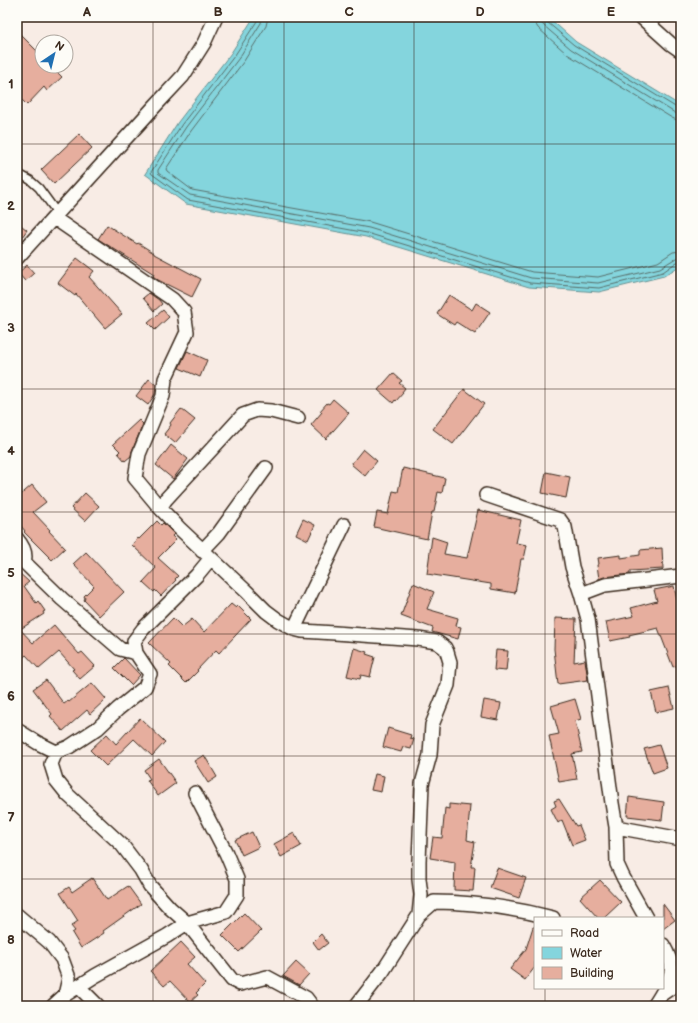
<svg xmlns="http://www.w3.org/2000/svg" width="698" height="1023" viewBox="0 0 698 1023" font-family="'Balsamiq Sans',sans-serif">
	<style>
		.water { fill: #84d5dd; stroke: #679191 }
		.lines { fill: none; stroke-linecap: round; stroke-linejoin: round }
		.shore { stroke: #586e6a; stroke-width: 1 }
		.building { fill: #e6ae9e; stroke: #3b2a1e }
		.service-casing { stroke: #3b2a1e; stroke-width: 10 }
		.minor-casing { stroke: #3b2a1e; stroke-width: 16 }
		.service { stroke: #fdfcf7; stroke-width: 7 }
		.minor { stroke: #fdfcf7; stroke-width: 13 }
		.grid { fill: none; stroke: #3b2a1e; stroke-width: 1; stroke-opacity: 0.55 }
		.neatline { fill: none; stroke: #3b2a1e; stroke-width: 1.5 }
		.grid-label { font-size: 13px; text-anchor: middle; font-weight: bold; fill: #3b2a1e }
	</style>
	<rect width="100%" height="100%" fill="#f8ece5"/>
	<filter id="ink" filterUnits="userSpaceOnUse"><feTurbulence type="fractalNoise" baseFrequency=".025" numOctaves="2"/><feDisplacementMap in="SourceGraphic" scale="8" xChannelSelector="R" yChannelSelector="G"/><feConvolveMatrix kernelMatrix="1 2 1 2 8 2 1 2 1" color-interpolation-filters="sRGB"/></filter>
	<g filter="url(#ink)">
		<path class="water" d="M254,17H548L576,42L681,106V265L664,276L599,292L529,287L366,237L186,204L145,174L178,122L231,53Z"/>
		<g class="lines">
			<path class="shore" d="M257,17V21L235,55L182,124L151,172L152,174L188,200L367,233L530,283L599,288L663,272L677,262H681
				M262,17L261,23L239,58L186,127L158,170V173L190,195L369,228L531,278L598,283L660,268L676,258L681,257
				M268,17L266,26L244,61L191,131L166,169L167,171L192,190L370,222L532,272L598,277L658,262L673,252L681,251
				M534,17L535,23L538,28L567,54L672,118L677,120H681
				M540,17L541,21L543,25L571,49L675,113L681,114
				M545,17L547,22L574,45L677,108L681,109"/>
		</g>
		<path class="building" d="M17,31L42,56V66H51L62,77L47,91L44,87L27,105L17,95Z
			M79,134L92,148L54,184L41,170Z
			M17,222L27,230L17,244Z
			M107,225L137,244L138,243L154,253V254L201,279L192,297L158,280L153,276L154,274L98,239Z
			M77,258L94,271L89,277L122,314L105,328L76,294L75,296L58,283Z
			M27,265L34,273L25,281L18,273Z
			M149,293L159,300L162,304L154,311L143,298Z
			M449,295L472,310L476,303L490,312L475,334L456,322L454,325L437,314Z
			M163,310L169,317L155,330L148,323Z
			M187,351L207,360L200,377L179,368Z
			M393,373L402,381L399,383L405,388L402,392L403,393L396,401L395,400L393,403L378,390Z
			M149,379L156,385L155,394L148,405L136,396Z
			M464,389L484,404L453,444L433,429Z
			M333,399L349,413L326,439L311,425L322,412L320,411L327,403L329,404Z
			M181,409L195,420L175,443L164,434L171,425L170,423Z
			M139,420L143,424L132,451L131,456L125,461L118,453L120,451L113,444Z
			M171,445L188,459L173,479L156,465Z
			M363,449L377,461L365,476L351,464Z
			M403,468L445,478L442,493L438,492L434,512H432L427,539L374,527L377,512L388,514L393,491L398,492Z
			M546,472L570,477L566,498L542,493Z
			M32,485L46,502L33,512L50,530L49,531L65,548L52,560L24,532L25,531L17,521V498Z
			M85,493L99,506L85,521L71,508Z
			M478,510L521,520L516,543L527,545L524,559H521L515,593L491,589V584L427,574L432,537L447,542L444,554L467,558Z
			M303,519L315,525L308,540L296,534Z
			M157,521L161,525L163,523L174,534L172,536L176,540L158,558L178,576L175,579L176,580L161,596L155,590L154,592L143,582L156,568L132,545L138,538L139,539Z
			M662,548L663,569L630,571V574L604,577L599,579L597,565L599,564L598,558L621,555V558L640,555V550Z
			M86,552L124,592L99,616L84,600L85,598L84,596L94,586L73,564Z
			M17,571L29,582L24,586L36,603L38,601L45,611L43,612L44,614L22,628L17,621Z
			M413,583L434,592L427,609L458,618L456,626L461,627L458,639L432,632L433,628L401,616Z
			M674,586L681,620V664L673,667L658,628L629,635L630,637L610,641L606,622L634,616L631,608L657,601L654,590Z
			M231,604L236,608L238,606L251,619L219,653L216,650L197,670L198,671L186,683L169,666L171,664L149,643L173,618L182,627L192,619L204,632Z
			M555,618L576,619L574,662L585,660L588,680L558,684L554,649Z
			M54,625L79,654L82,652L95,666L80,679L72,670L74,669L59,652L39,669L26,655L17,662V626L33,643Z
			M354,648L367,652L366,654L375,657L370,677L361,675L360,679L347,676Z
			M496,650L508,651L506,671L494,670Z
			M124,658L140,675L131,685L114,668Z
			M46,680L64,704L68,701L69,702L92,683L106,699L90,714L87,710L63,731L50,716L52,714L33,689Z
			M669,688L674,708L656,712L651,692Z
			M575,699L581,719L575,721L582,752L572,754L577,779L559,782L549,736L559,734L551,706Z
			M484,700L501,703L498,720L481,717Z
			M140,718L165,742L152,756L134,739L106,766L90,750L107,734L116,744Z
			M388,728L411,735L410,738L414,739L411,749L403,747L401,752L383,747Z
			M659,745L667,768L653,773L644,749Z
			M204,755L217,777L208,783L194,761Z
			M159,759L176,783L158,796L147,780L150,779L144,770Z
			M375,774L384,776L381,792L371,790Z
			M629,797L664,802L662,820L627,816Z
			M559,799L576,826L579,825L585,840L572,845L562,820L558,823L551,809L556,806L554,801Z
			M449,804L470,806L467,840L475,842L471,867H475L473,891L454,890L455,862L430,858L433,837L442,838L445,808L449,809Z
			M252,832L259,847L242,855L235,840Z
			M294,833L301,846L281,857L274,844Z
			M497,868L526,878L519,898L490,888Z
			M92,878L107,900L128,886L141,904L103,931L104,933L81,948L72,933L75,931L71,926L78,921L60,893L69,887L72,892Z
			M600,880L621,902L604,918H598L580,898Z
			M663,904L675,920L663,929Z
			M244,913L261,931L239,952L222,935Z
			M533,927H535V967L525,980L510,969L526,949Z
			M321,934L328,943L319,950L313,942Z
			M181,942L195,957L187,964L205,984L196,993L198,995L190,1002L170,981L164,986L150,971Z
			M296,962L309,974L299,985L283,976Z"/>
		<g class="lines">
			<g class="service-casing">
				<path id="service" d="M17,173L30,180L39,188L58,214"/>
			</g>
			<g class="minor-casing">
				<path id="minor" d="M641,17L671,44L681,51
					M54,218L172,299L184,312L187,332L165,379L163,396L139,454L135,478L160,508
					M17,258L155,106L183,76L204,43L216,17
					M298,418L271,411L257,410L243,415L166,499L160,508L179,528L246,591L266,611L278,620L294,629L302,631L335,633L418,639L437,642L445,648L447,652L450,662L448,685L432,725L430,755L422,784L419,861V879L421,895L419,915
					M486,495L560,520L565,527L572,567L581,594L588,619L612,803L616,827L617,864L623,877L646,918
					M17,539C23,546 27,553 24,562L62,599L120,649L136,653
					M202,551L219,533L266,468
					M581,594L605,585L681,576
					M294,629L344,525
					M17,730L38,743L56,752L69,747L98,728L118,709L145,687L150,674L136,653L134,641L143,629L197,575L211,558
					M56,752L51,764L56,780L68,795L122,845L141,870L150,886L170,908L187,923L232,980L240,984L267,977L306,998L312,1006
					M616,827L681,839
					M17,915L49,942L62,959L69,978L65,995
					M79,987L98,1006
					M662,994L681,981
					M53,1006L65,995L95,976L167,936L187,923L226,912L237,895V879L226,853L195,793
					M356,1006L383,971L419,915L434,902C474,902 514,908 553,918
					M654,1006C660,997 669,983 671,972C673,963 667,952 663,945"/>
			</g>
			<use href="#service" class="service"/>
			<use href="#minor" class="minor"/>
		</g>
	</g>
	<path class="grid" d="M153,17V1006M284,17V1006M414,17V1006M545,17V918M17,144H681M17,267H681M17,389H681M17,512H681M17,634H681M17,756H681M17,879H681M545,988V1006"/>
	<rect width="698" height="1023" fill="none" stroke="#fdfcf7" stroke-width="44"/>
	<rect x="534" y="917" width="130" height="72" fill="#fdfcf7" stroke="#afa8a0"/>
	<rect x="542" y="930" width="20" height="6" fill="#fdfcf7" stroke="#afa8a0"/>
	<text x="570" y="937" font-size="12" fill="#3b2a1e">Road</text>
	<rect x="542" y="947" width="20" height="12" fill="#84d5dd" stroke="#afa8a0"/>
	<text x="570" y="957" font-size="12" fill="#3b2a1e">Water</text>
	<rect x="542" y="967" width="20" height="12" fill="#e6ae9e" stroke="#afa8a0"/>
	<text x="570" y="977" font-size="12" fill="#3b2a1e">Building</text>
	<g transform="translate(54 54) rotate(35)"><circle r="19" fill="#fdfcf7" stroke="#afa8a0"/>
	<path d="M0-3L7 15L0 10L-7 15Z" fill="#1f6fb2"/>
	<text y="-6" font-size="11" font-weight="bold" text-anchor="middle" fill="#3b2a1e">N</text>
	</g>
	<rect x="22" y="22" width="654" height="979" class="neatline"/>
	<g class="grid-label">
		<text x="87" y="16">A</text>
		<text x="218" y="16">B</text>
		<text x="349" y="16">C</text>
		<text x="480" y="16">D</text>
		<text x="611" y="16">E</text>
		<text x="11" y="88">1</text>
		<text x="11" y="210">2</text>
		<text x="11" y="332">3</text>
		<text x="11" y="455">4</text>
		<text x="11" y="577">5</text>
		<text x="11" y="700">6</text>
		<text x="11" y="822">7</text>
		<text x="11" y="944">8</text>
	</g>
</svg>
